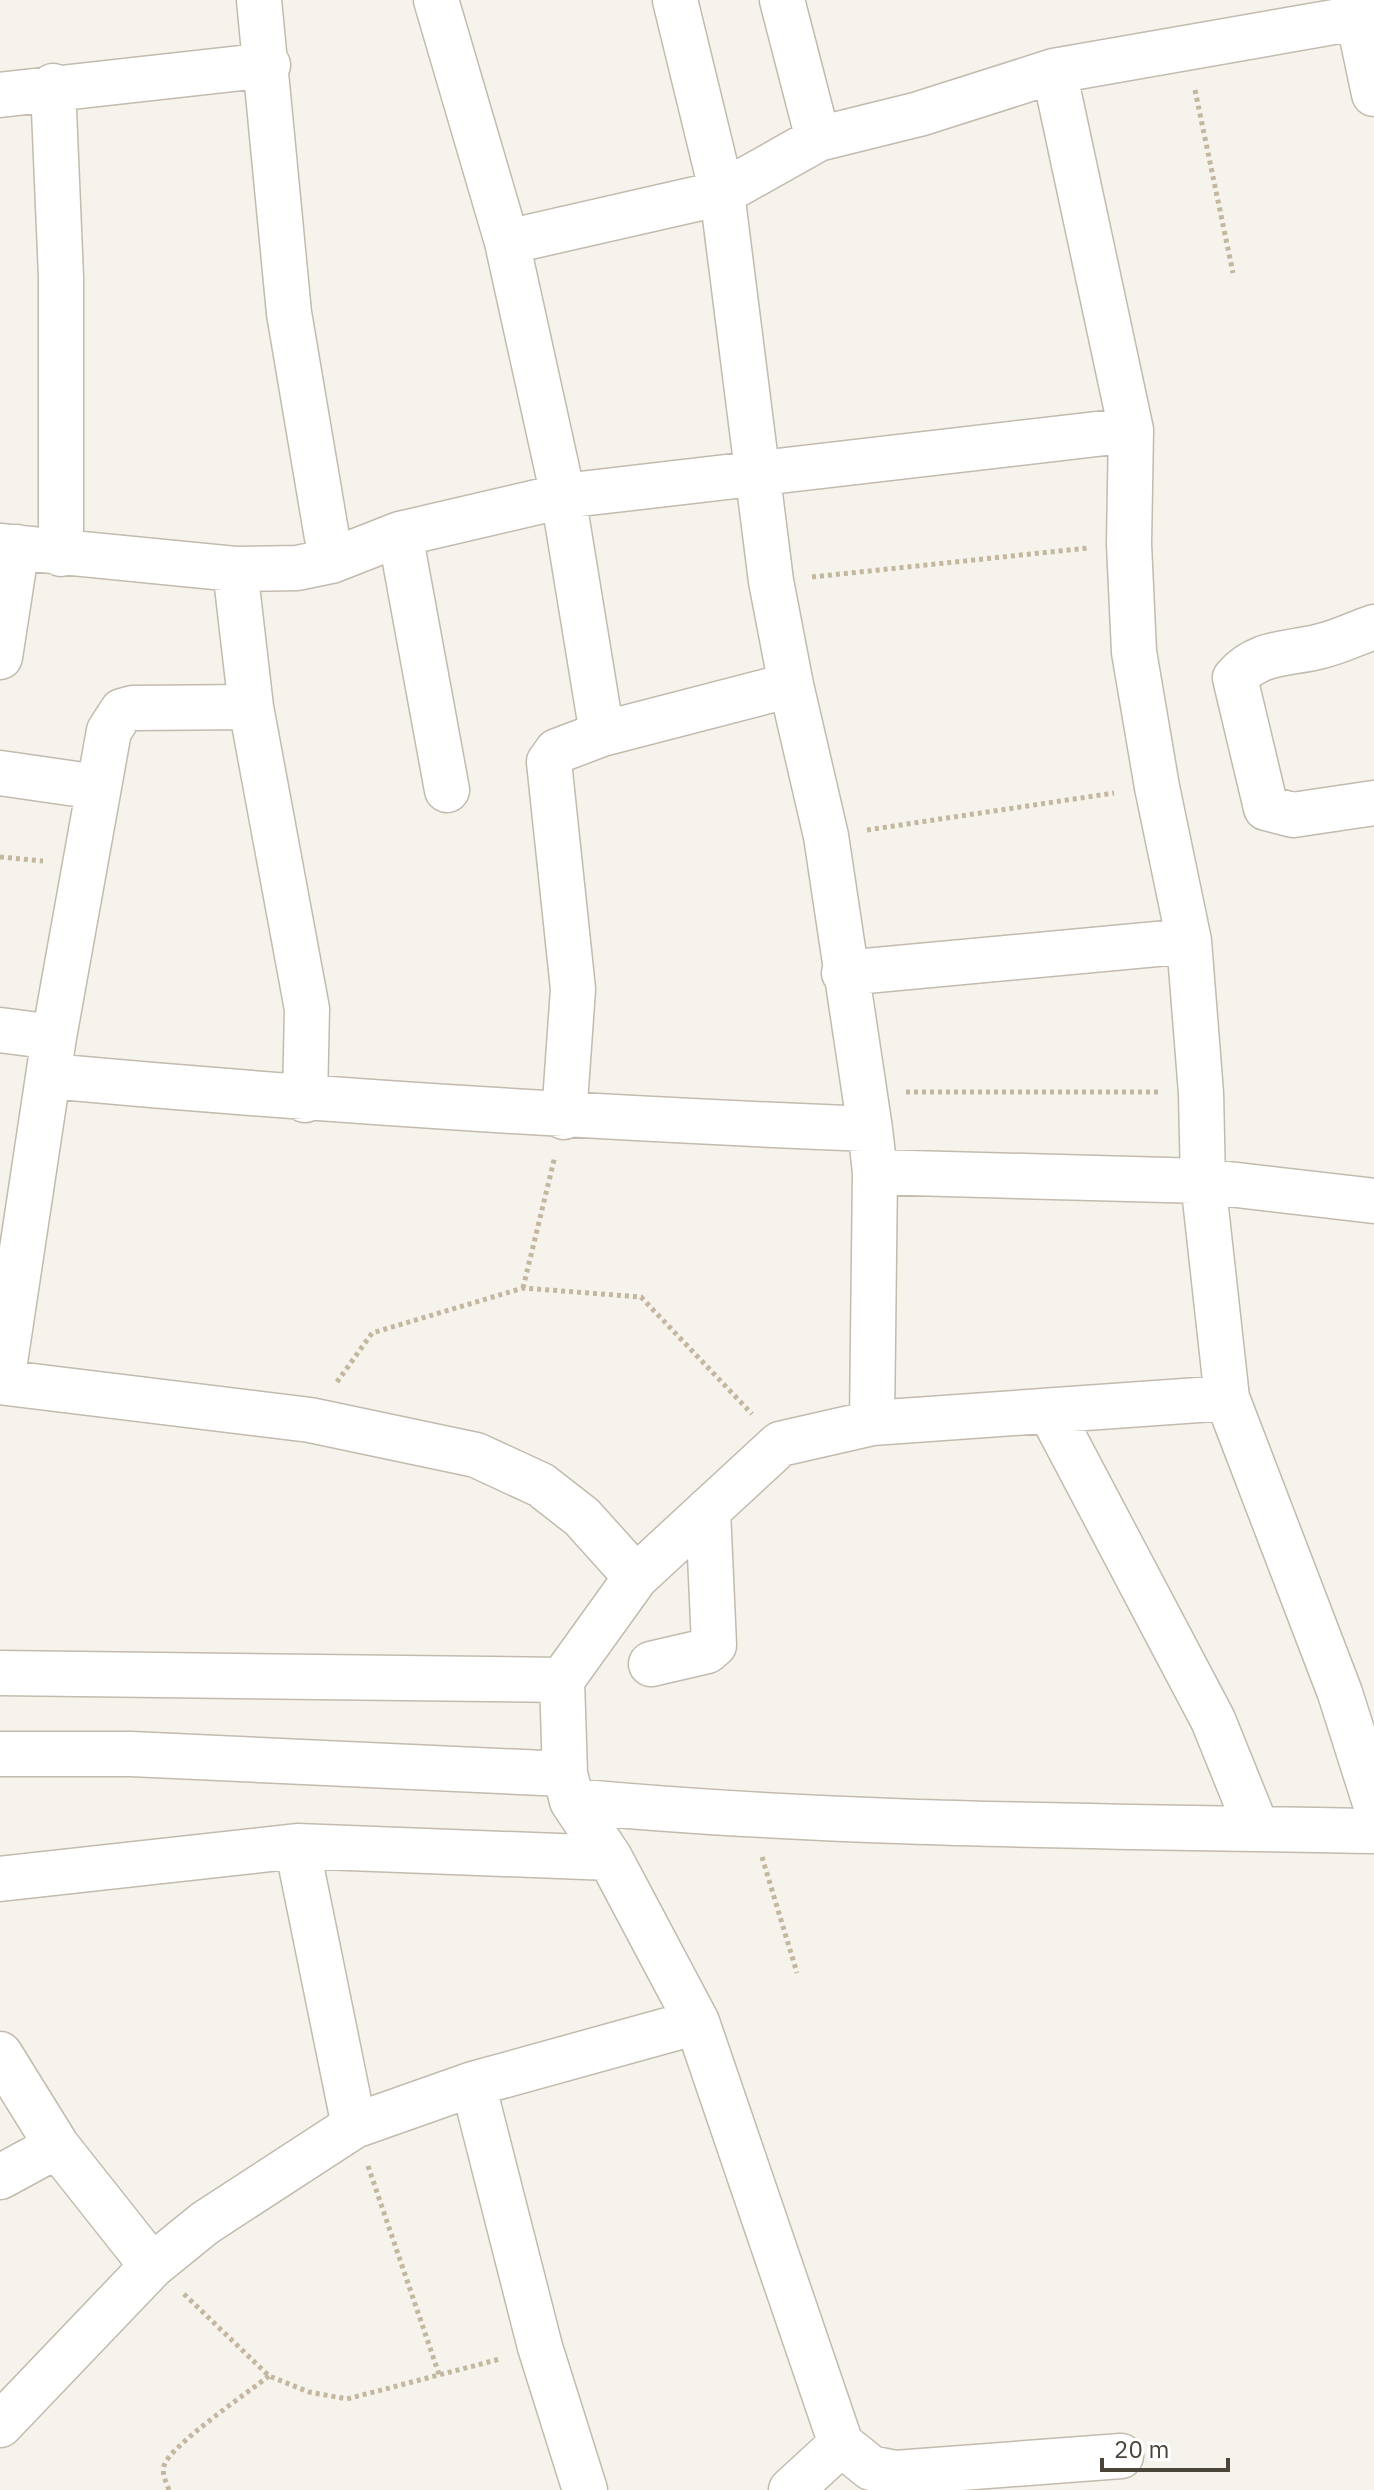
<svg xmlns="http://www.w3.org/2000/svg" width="1374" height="2490" viewBox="0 0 1374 2490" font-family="'IBM Plex Sans',sans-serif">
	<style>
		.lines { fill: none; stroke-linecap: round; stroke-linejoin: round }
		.minor-casing { stroke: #c2bbae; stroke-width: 47 }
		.path { stroke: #c4b79f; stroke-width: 5; stroke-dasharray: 4 4; stroke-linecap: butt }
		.minor { stroke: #fff; stroke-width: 44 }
	</style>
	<rect width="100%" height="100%" fill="#f6f3ec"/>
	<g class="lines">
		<g class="minor-casing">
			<path id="minor" d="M259,0L289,313L331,561
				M436,0L507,242L563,496L602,734
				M675,0L722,193L771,581L791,685L826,836L870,1129L875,1172L872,1423
				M782,0L818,139
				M1358,18L1374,94
				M1054,71L1131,430L1129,544L1134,652L1157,787L1189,941L1201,1093L1203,1181L1227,1398L1340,1693L1374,1800
				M53,86L61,277V554
				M0,95L268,65
				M507,242L722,193L818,139L919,114L1054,71L1374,15
				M400,534L447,790
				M0,546L235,569L297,568L331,561L400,534L563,496L1131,430
				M235,569L251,707L307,1009L305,1100
				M1374,627C1356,633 1339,642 1321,646C1288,655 1259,650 1235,678L1266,808L1293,815L1374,803
				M0,657L17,547
				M0,773L97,787
				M844,973L1189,941
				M0,1030L54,1037
				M49,1076C323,1101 595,1118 870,1129
				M564,1117L573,989L549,762L557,751L602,734L791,685
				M875,1172L1203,1181L1374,1201
				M0,1382L310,1420L476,1455L541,1485L582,1517L636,1577
				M2,1382L54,1037L109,731L122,711L133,708L251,707
				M1051,1413L1213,1720L1257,1829
				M651,1664L707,1651L714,1645L708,1510
				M0,1673L562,1680
				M0,1754H131L565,1774
				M572,1801C837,1826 1107,1826 1374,1831
				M297,1846L354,2126
				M0,1879L297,1846L610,1858
				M0,2054L57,2146L152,2266
				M473,2084L540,2347L585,2490
				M0,2177L57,2146
				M0,2425L152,2266L205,2223L354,2126L473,2084L697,2022
				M1121,2456L895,2473L871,2468L841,2444L697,2022L610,1858L572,1801L565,1774L562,1680L636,1577L780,1444L872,1423L1227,1398
				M791,2490L841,2444"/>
		</g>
		<path class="path" d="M1195,90L1233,273
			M812,577L1088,548
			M867,830L1114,793
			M0,857L43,861
			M906,1092H1160
			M523,1288L555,1156
			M337,1382L372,1333L523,1288L641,1297L752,1414
			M762,1857L797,1973
			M368,2166L440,2377
			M184,2294L269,2376L309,2392L347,2399L500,2359
			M169,2490C166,2482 162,2475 164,2466C168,2447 250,2391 269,2376"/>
		<use href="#minor" class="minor"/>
	</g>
	<path d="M1102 2458v12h126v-12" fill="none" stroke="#4b4439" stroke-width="4"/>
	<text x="1114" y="2458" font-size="24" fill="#4b4439" stroke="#ffffff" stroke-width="6" paint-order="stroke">20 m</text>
</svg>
